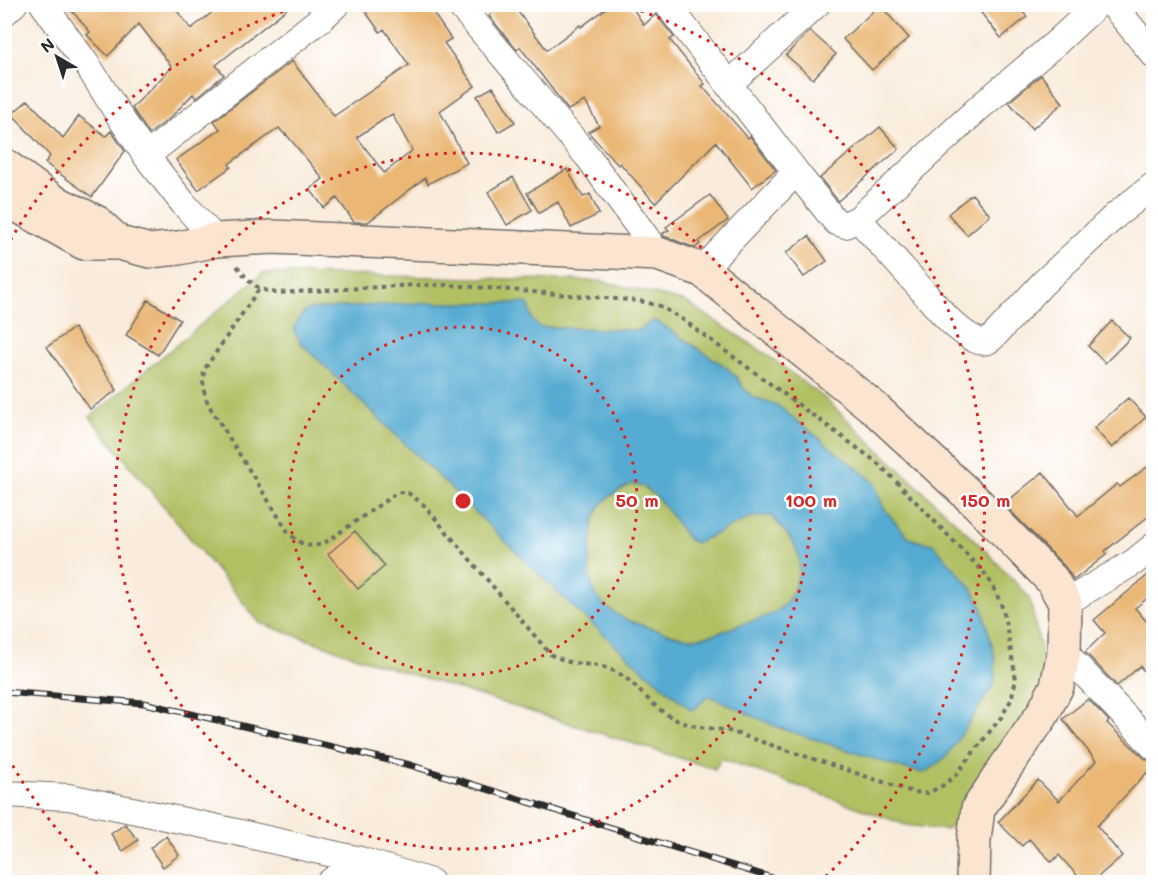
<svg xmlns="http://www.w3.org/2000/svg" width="1158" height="887" viewBox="0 0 1158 887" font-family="Mali,sans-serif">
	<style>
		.green { fill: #b0c063; stroke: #6e7647; stroke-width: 1.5 }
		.water { fill: #55abd1; stroke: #406b7e; stroke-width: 1.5; fill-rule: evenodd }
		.building { fill: #eab775; fill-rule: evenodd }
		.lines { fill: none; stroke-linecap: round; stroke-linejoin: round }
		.minor-casing { stroke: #736f69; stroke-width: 28 }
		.secondary-casing { stroke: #736f69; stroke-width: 36 }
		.path { stroke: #736f69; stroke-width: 4; stroke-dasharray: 4.5 4.5; stroke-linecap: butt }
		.minor { stroke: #fff; stroke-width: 26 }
		.secondary { stroke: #fce5d0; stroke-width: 33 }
		.rail-casing { stroke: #2b2b2b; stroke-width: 7 }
		.rail { stroke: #fff; stroke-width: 4.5; stroke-dasharray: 14; stroke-linecap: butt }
		.ring { fill: none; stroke: #d62828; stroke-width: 3; stroke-dasharray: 3 6 }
		.centre { fill: #d62828; stroke: #fff; stroke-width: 3 }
		.ring-label { font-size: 18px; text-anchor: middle; font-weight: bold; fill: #d62828; stroke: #fff; stroke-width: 5; stroke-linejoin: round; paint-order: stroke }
	</style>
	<rect width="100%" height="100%" fill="#fff"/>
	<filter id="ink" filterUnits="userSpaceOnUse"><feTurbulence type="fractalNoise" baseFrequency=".0167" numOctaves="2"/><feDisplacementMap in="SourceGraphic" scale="12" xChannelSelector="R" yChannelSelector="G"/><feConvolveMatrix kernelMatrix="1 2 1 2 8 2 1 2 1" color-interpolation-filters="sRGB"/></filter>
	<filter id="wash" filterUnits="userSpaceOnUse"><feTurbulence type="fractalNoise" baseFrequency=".008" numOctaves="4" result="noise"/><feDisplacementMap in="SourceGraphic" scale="24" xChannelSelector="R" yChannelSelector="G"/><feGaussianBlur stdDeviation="1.35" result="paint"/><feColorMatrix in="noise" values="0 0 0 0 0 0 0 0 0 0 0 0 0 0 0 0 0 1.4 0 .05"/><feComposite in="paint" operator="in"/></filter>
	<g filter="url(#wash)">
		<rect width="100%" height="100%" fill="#f9ecdc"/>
		<path class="green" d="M263,273L602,281L686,302L766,354L823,397L985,550L1029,597L1049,684L951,827L945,830L906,825L721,758L715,769L372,662L260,623L90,417Z"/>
		<path class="water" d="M420,303H524L529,305L532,320L539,327L640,330L653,320L658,322L726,367L737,378L744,389L753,397L777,405L873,481C878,490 878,496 882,504C884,510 905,534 910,538C918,543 926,541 934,545L971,587L982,607L995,656V683L947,756L932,768L923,773L899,767L777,727L710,696C702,698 699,709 691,710L632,660L570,604L301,343L295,333L294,327L303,313L309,309ZM632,484L644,487L658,498L689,540L696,543L752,517L771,516C779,525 792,538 796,549C805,568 794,599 778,610C767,618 752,621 739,625C725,631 707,638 691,638C680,638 637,624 625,619C615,614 603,606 597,596C587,581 589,564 591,547C593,511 597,500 632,484Z"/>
		<g id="blocks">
			<path class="building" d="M66,4H172L191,29L223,4H293L216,65L224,75L196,98L193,94L170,118L149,134L132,108L172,67L139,24L108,56L87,35L90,32Z
				M360,4H427L451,39L444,43L475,86L440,111L467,163L428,184L425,178L368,222H354L337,198L324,208L310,189L323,179L286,134L285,135L279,128L229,164L231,167L198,190L176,160L220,129L214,121L292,61L334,116L409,65L384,29L380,32ZM392,114L412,150L411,151V152L384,173L357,137Z
				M504,4H512L547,50L580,25L581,27L612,4H630L644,25L656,14L674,37L670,40L705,84L702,86L748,138L750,136L776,170L752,188L716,142L655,203L620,163L618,165L588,132L599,126L585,101L568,110L520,47L517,50L489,16Z
				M974,4H1017L1027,17L1001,38Z
				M880,5L909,38L872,70L843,39Z
				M810,31L836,54L813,79L786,55Z
				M1041,75L1063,103L1032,129L1009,102Z
				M493,87L515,122L498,132L477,96Z
				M28,100L63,138L79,116L106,136L111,131L125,151L92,197L45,163L50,156L12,114Z
				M880,127L899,149L838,201L820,178Z
				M567,169L583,197L590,194L599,214L571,228L558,202L539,213L527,193Z
				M513,177L532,210L507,225L488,192Z
				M972,194L990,215L967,235L948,214Z
				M710,195L728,220L698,242L700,244L695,248L664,236L662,234L669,230L666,227Z
				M809,236L827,261L804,277L786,253Z
				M148,300L180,320L158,355L126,335Z
				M1112,321L1130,338L1105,363L1088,346Z
				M74,328L117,390L90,409L47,347Z
				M1128,398L1146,417L1112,448L1094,428Z
				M1154,462V512L1105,551L1107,554L1074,580L1065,567L1004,504L1043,472L1078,516L1117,484L1120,487Z
				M355,531L385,566L358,589L328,554Z
				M1154,570V593L1135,608L1154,630V684L1140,666L1117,686L1085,652L1105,633L1094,620Z
				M1088,699L1109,721L1107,723L1143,757L1154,765L1097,826L1122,856L1092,882H1083L1059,855L1052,862L1029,839L1022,846L998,822L1038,780L1059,801L1096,761L1063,719Z
				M125,824L138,840L123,851L111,834Z
				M166,836L179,855L163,867L150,848Z"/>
		</g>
	</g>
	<g filter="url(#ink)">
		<use href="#blocks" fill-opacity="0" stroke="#736f69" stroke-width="1.5"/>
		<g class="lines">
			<g class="minor-casing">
				<path id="minor" d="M43,4L90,69L120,117L146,156L183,203L216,240
					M459,4L589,158L658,254
					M667,4L796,172
					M1112,4L1154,55
					M4,13L14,4
					M728,85L817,4
					M146,156L323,17L337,4
					M858,219C879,242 900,265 921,289C937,307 954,329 976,340C983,343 988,342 993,337L1043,283L1116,215L1154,185
					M702,270L796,172L836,222L845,225L858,219L981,106L1057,42L1098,4
					M1065,603L1134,562L1154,546
					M1064,652L1154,747
					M4,794L69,797L209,826L360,860
					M330,882L360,860L431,882"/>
			</g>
			<g class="secondary-casing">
				<path id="secondary" d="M4,165L53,201L96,222L119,243
					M4,195L22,208L84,243H119L150,251L179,248L216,240L273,237L658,254L702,270L873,407L977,503L1052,580L1065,603L1064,652L1057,686L1042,715L1005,768L978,809L974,840L973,882"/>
			</g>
			<path class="path" d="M237,266C251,284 254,288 276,293L416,285H451L640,301L660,306L682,319L875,461L892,477L987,576L996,593L1003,609L1016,679L1011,700L1002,716L955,776L942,786L928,793L913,792L726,730C687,727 670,722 643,694C634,686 626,676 614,671C600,664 583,665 569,662C563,660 557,657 551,655L423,504L408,493L398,492L323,544C305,548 302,545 288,532L208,404L203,388L204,370L259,289"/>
			<use href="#minor" class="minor"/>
			<use href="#secondary" class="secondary"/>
			<g class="rail-casing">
				<path id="rail" d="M4,692L144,703L410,765L785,882"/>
			</g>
			<use href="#rail" class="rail"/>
		</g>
	</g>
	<g class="ring">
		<circle cx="463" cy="501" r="174"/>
		<circle cx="463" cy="501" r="348"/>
		<path d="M104 880A522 522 0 0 1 6 754M6 248A522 522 0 0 1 302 5M624 5A522 522 0 0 1 822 880"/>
	</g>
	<circle cx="463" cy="501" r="9" class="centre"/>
	<g class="ring-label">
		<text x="637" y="507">50 m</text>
		<text x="811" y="507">100 m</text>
		<text x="985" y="507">150 m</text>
	</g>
	<rect width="1158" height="887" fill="none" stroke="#fff" stroke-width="24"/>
	<g transform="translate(57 57) rotate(321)" stroke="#ffffff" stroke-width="4.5" paint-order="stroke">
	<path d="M0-4.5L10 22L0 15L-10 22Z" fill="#2b2b2b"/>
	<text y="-9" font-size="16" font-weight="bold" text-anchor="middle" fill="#2b2b2b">N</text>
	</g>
</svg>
